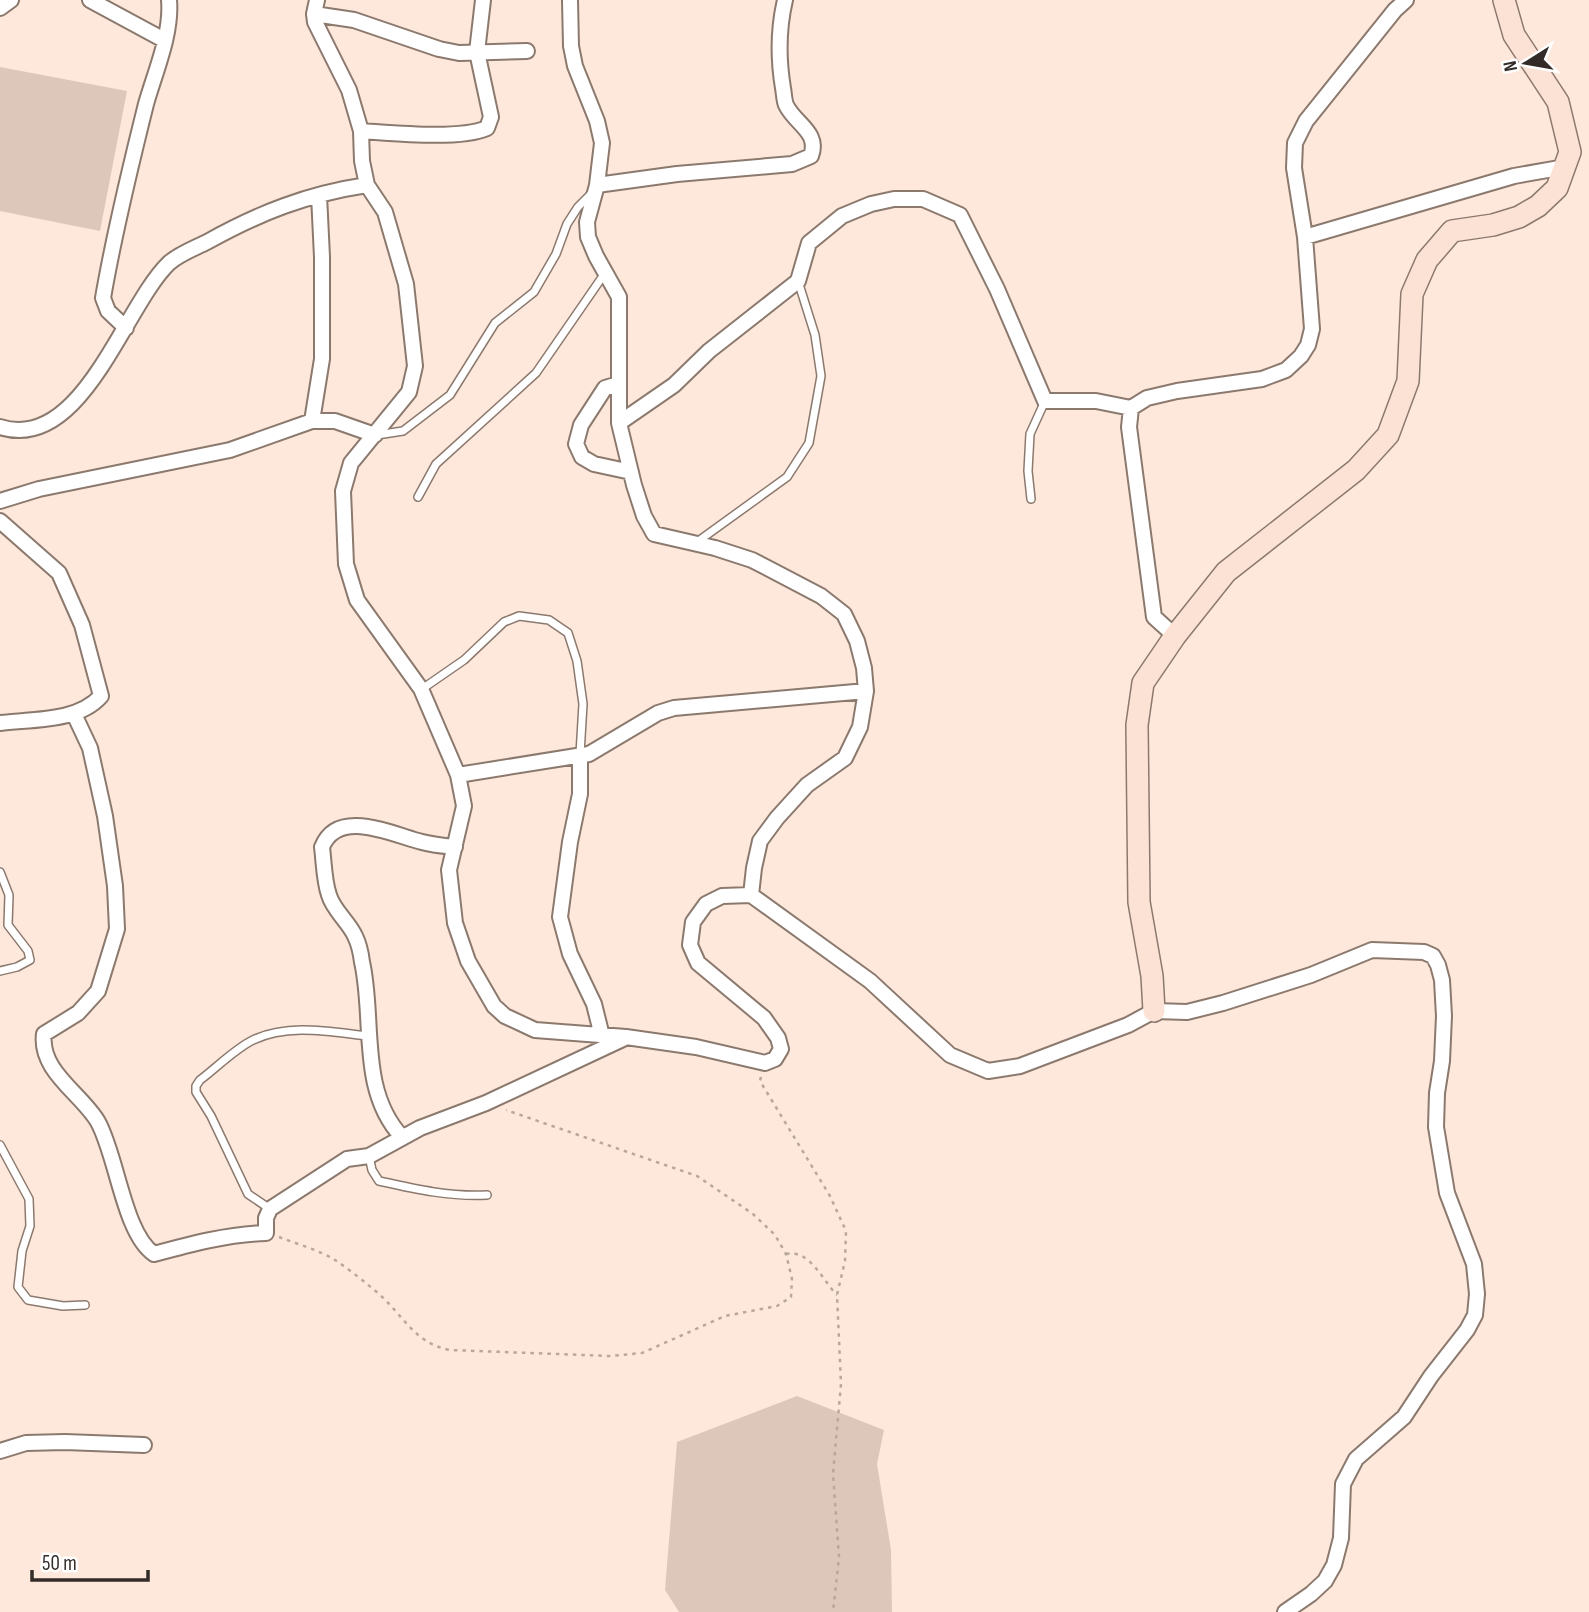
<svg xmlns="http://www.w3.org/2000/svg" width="1589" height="1612" viewBox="0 0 1589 1612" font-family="'Sofia Sans Condensed',sans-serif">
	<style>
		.green { fill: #ddc7bb }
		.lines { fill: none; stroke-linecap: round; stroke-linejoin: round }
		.lane-casing { stroke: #8c796e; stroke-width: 10 }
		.street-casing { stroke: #8c796e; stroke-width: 18 }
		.secondary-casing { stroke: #8c796e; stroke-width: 24 }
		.path { stroke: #b8a79d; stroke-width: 2.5; stroke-dasharray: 3.5 5; stroke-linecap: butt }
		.lane { stroke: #fff; stroke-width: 7 }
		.street { stroke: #fff; stroke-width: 14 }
		.secondary { stroke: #fbe2d4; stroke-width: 21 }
	</style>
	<rect width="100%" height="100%" fill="#fee8dc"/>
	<path class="green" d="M0,67L127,91L100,231L0,211Z
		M797,1396L884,1430L877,1464L891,1550L892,1612H679L665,1590L677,1442Z"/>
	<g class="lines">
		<g class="lane-casing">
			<path id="lane" d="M377,435L403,431L450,395L495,323L534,292L556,254L567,224L578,207L591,194
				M418,497L436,464L536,373L605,273
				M1031,499L1028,471L1030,434L1045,401
				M697,542L787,477L809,443L821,376L815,335L798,281
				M422,689L464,660L504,622L519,616L549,620L568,633L577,661L583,704L580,754
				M0,872L9,895L8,925L28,951L30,960L17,967L0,971
				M0,1145L29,1199L30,1226L22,1251L18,1287L28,1300L63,1306L85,1305
				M369,1156L372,1170L379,1181C415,1189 450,1197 487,1195
				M270,1209L248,1194L211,1116L196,1092V1086L200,1080C216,1068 236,1048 253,1040C289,1023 331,1032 368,1036"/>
		</g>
		<g class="street-casing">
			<path id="street" d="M90,0L164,40
				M317,0L314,14L315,22L349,90L361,131L362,161L367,185L385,212L406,284L415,366L409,392L351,463L343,491L346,564L357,600L421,689L458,775L464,806L449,870L455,923L468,961L494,1006L505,1016L535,1030L626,1037L696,1047L765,1063L775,1059L781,1049L778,1038L764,1018L698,963L690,945L693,922L706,904L722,896L751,895L870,981L950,1055L988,1071L1020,1066L1128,1025L1154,1011L1187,1012L1223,1003L1311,975L1372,950L1424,952L1433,956L1438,965L1442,980L1444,1016L1442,1061L1437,1093L1436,1127L1447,1193L1474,1264L1477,1294L1475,1315L1467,1330L1431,1376L1404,1417L1356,1459L1343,1484L1341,1538L1334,1565L1325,1581L1311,1594L1285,1612
				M570,0L571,46L575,66L597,121L602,143L597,185L587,222L588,237L596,256L619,297V423L634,485L644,516L654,534L715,548L752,560L779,574L821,596L844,614L857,641L864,668L866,691L860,727L845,758L807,785L777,818L760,841L754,868L751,895
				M0,8L11,0
				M314,14L354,20L439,49L459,53L527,51
				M361,131C393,133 460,140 487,128L491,117L477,52L483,0
				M597,185L677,174L792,164L811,156C820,132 795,124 786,105C784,100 784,93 783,88C778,58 778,30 785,0
				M1305,237L1514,176L1565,167
				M126,328L108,311L103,298C114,234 130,168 146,104C155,72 172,34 169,0
				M618,384L605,388L581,425L576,444L582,457L594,464L631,472
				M1131,408L1129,427L1154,617L1175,636
				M312,421L322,359V257L319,195
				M619,423L674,385L709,351L798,281L809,243L842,216L871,204L894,199H923L960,215L997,289L1045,401H1096L1131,408L1147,398L1177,391L1262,379L1286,370L1301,356L1308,345L1312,329L1305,237L1294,168L1295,143L1306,121L1395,10L1406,0
				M0,427C82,453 124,306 169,263C179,254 195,248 207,242C259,213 307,194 367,185
				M0,501L39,489L230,450L312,421H335L375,435
				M0,521L59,573L82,625L101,696C78,722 33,719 0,723
				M74,714L90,748L105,816L115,886L117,929L98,991L78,1013L44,1034C39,1071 82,1094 98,1122C117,1156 124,1234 154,1254C191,1244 228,1234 266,1233V1218L270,1209L347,1159L369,1156L420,1128L486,1103L625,1038
				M580,755V794L570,842L560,917L570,954L594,1004L602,1036
				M458,775L589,754L658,713L674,708L866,691
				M402,1137C358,1090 375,1019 362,962C361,954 359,944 355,936C349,922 333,910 329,895C324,881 324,863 322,847C338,807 393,835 422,842C433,845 444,846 455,847
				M0,1451L26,1443L65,1442L144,1445"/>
		</g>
		<g class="secondary-casing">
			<path id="secondary" d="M1154,1011L1152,976L1139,902L1137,725L1143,683L1175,636L1226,572L1356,470L1388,435L1408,381L1412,294L1427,260L1452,231L1493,225L1519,217L1538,206L1557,188L1570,152L1558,102L1514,35L1504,0"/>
		</g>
		<path class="path" d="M761,1077L760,1081L830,1196L846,1231L845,1261L837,1295L841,1384L833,1474L839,1557L833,1612
			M279,1237C297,1244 319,1250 335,1260C350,1270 365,1282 379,1294C403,1315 415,1344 450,1350L610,1356L642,1353L725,1316L777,1306L791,1297L792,1279L786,1254L775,1235L753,1214L697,1176L506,1110
			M786,1254C810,1249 822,1280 837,1295"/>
		<use href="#lane" class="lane"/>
		<use href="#street" class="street"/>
		<use href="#secondary" class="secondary"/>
	</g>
	<g transform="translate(1526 63) rotate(259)" stroke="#ffffff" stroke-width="5" paint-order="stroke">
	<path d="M0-5L12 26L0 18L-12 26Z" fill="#332b27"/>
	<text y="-10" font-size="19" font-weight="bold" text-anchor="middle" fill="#332b27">N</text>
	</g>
	<path d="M32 1570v10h116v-10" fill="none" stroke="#332b27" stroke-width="3.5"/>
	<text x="42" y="1570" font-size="21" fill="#332b27" stroke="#ffffff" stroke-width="5" paint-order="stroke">50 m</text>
</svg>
